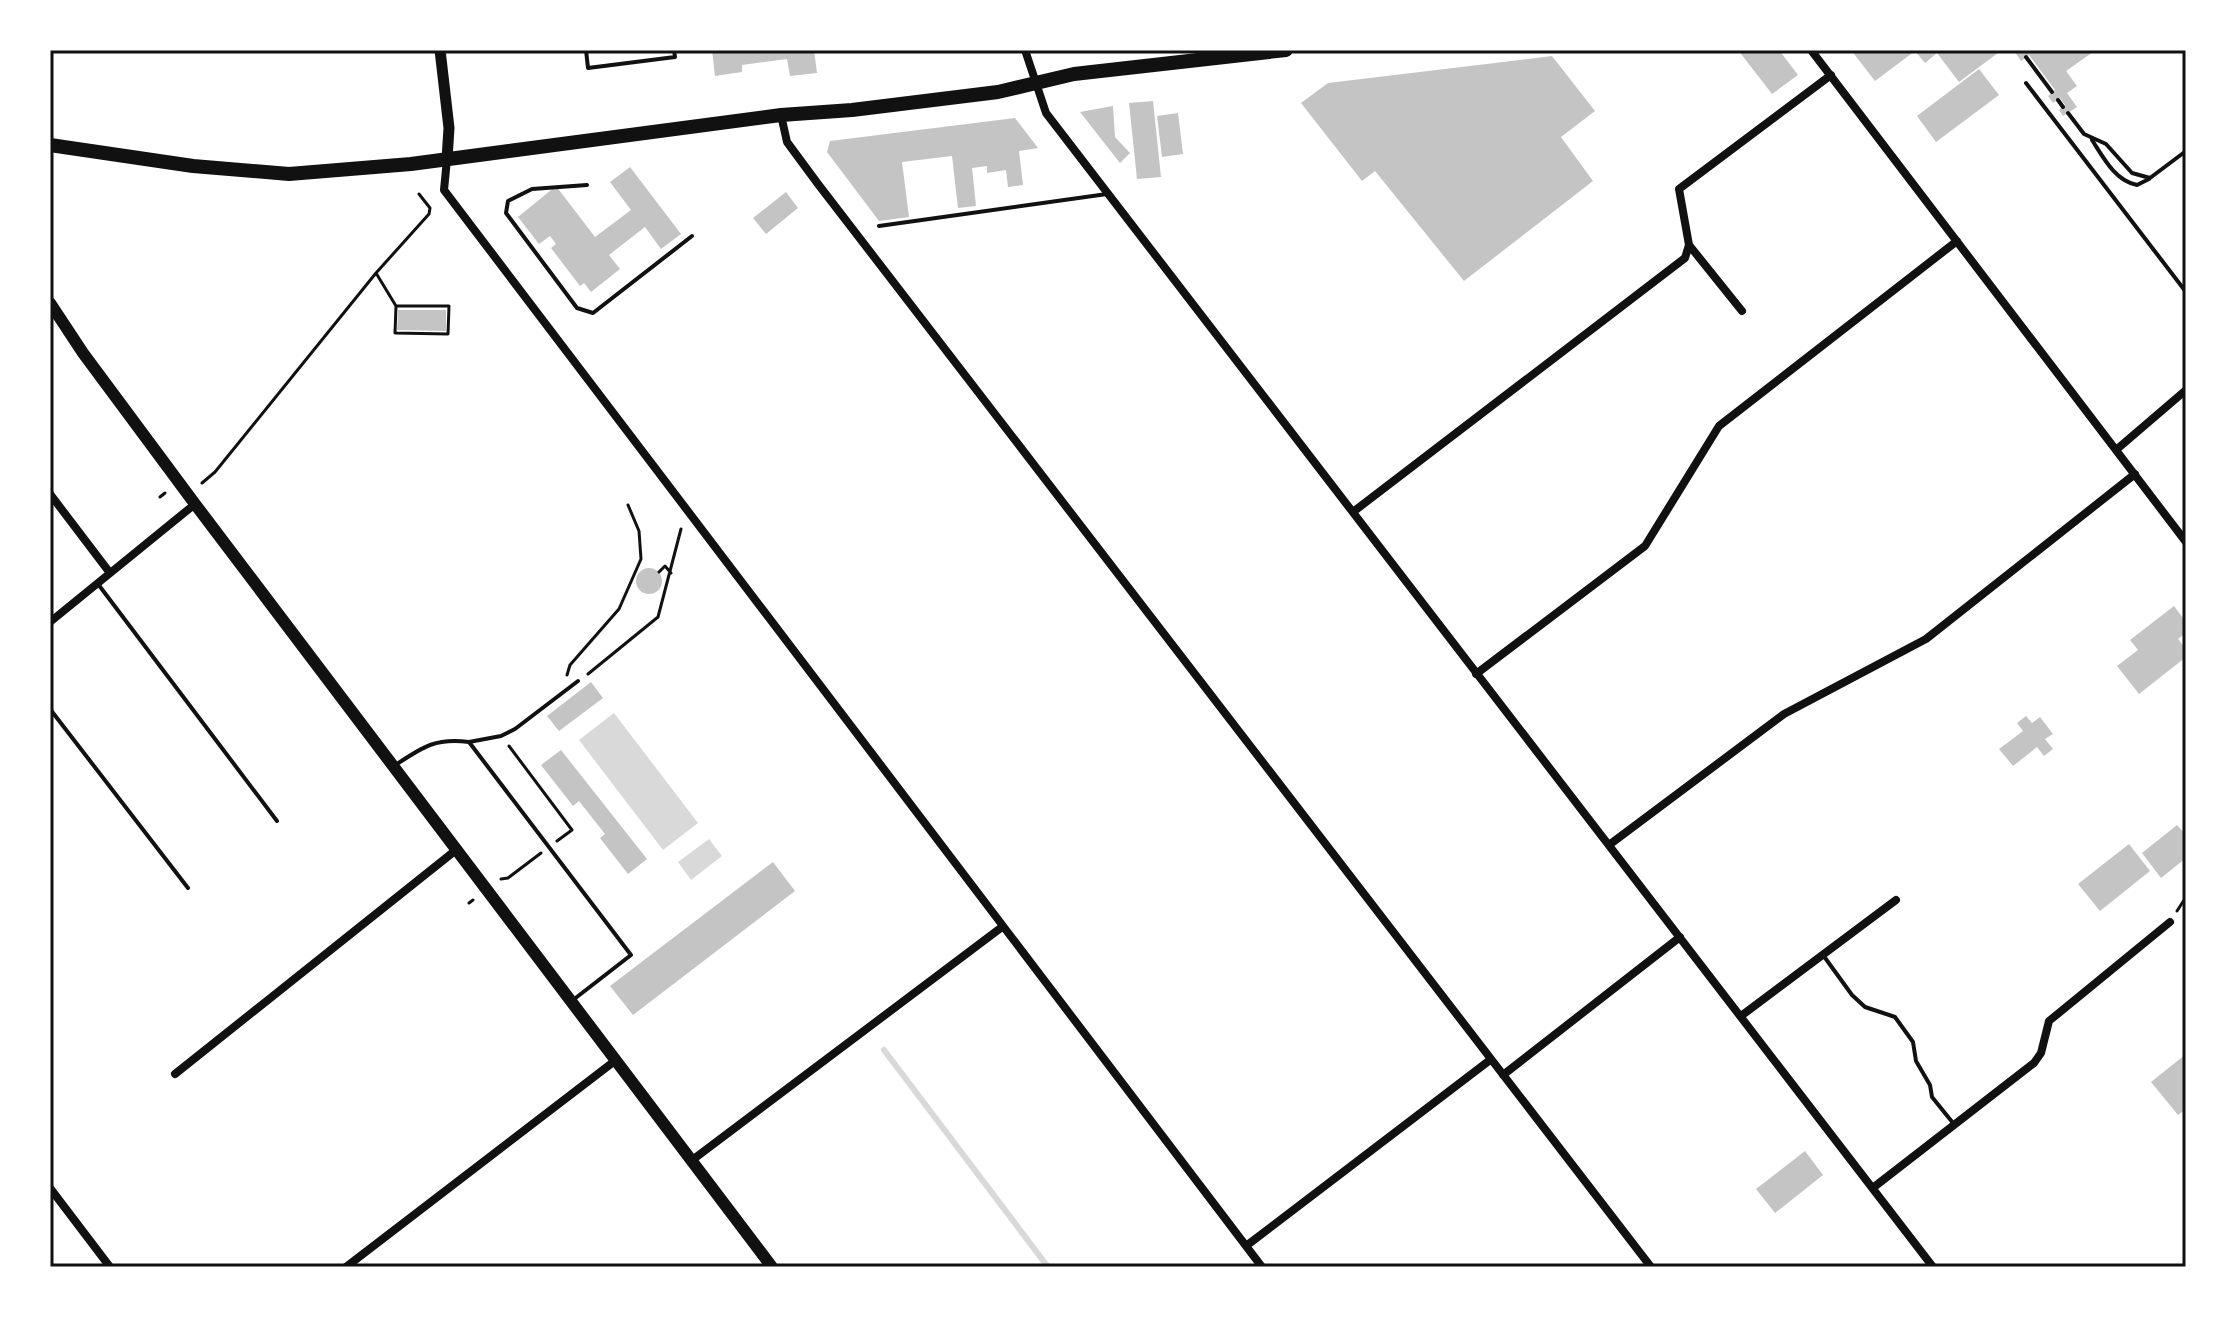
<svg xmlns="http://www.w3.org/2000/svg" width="2236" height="1317" viewBox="0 0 2236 1317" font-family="'Work Sans',sans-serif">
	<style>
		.water { fill: #d9d9d9 }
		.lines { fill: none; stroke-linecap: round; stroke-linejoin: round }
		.stream { stroke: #d9d9d9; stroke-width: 6 }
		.building { fill: #c4c4c4 }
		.path { stroke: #111; stroke-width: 3 }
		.service { stroke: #111; stroke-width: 4 }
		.minor { stroke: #111; stroke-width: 8 }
		.tertiary { stroke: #111; stroke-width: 11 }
		.secondary { stroke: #111; stroke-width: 12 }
		.primary { stroke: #111; stroke-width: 14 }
		.neatline { fill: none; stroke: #111; stroke-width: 3 }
	</style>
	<rect width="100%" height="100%" fill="#fff"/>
	<path class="water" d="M614,713L698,823L663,850L579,740Z
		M709,839L722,856L691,880L678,862Z"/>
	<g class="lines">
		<path class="stream" d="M884,1050L1048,1267"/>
	</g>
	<path class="building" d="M712,50H814L817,73L790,76L787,59L742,65V72L715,76Z
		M1738,50H1779L1798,75L1772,94Z
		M1851,50H2002L1959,82L1937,53L1925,63L1915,51L1875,81Z
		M2019,50H2096L2066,71L2077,86L2067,93L2077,107L2063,116L2059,110L2065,105L2060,98L2053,103L2048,96L2055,90L2029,55L2021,61L2015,52Z
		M1552,56L1595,111L1561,137L1593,181L1464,281L1375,171L1362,181L1301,103L1328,83Z
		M1979,69L1999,95L1936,142L1917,116Z
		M1153,101L1161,177L1137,179L1129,103Z
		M1113,106L1115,137L1130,153L1120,163L1080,112Z
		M1178,113L1183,154L1162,157L1157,116Z
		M1015,118L1038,148L1019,151L1023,185L1008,187L1006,170L987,173V166L972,168L976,206L958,208L952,156L902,162L909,217L879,221L827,152L830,141Z
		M630,167L681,234L661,249L645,227L609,255L620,269L591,292L584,283L580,286L551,248L556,244L550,236L539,244L518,217L556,186L595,237L631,210L610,182Z
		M786,192L798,208L766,234L753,218Z
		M398,310H446V331L397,330Z
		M636 581a13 13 0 1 1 26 0a13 13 0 1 1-26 0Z
		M2174,606L2186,622V633L2178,639L2186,649V657L2139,694L2117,666L2138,650L2130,640Z
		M591,682L603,698L559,731L547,716Z
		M2026,716L2032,723L2040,717L2053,734L2045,739L2053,749L2044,756L2037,747L2013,766L1999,749L2023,731L2017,723Z
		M561,750L647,859L628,874L600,838L605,834L579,801L573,806L541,765Z
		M2177,825L2186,835V858L2161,878L2142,853Z
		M2129,844L2150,871L2100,911L2078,884Z
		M773,862L795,891L633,1015L610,986Z
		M2186,1054V1109L2178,1115L2151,1082Z
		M1805,1151L1823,1175L1775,1213L1756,1189Z"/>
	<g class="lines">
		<path class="path" d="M376,273L396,306L395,333L448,334L449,306H396
			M202,483L215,472L376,273L429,214L430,208L419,194
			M160,497L165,493
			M659,572L665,566L671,573
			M588,674L658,617L681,529
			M567,675L570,665L619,609L641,559L639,531L628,505
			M509,746L572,830L557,841
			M501,879L508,878L541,853
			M469,903L473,900
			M2177,911L2186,897"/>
		<path class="service" d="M586,50L588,68L675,57L674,50
			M2026,57L2052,92
			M2026,83L2186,292
			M2058,100L2063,107
			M2068,113L2084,134L2106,144L2132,173L2150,178L2186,151
			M2092,140C2103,157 2115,181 2137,185L2149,179
			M587,185L532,189L508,201L506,213L577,308L593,313L692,236
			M879,226L1107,194
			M98,584L277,821
			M50,709L188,888
			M469,742L501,736L515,729L578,681
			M397,764C424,746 436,738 469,742L631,955L573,1000
			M1823,955L1852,995L1865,1007L1895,1017L1913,1042L1916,1061L1930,1085L1932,1097L1953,1123
			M2186,1227V1226"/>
		<path class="minor" d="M1025,50L1046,113L1933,1267
			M1811,50L2186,542
			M781,115L787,142L818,184L1651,1267
			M447,159L444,190L1262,1267
			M1689,245L1742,311
			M2116,450L2186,390
			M50,494L110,573
			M1353,512L1685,258L1689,245L1679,189L1831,75
			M50,622L195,504
			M1476,674L1645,546L1719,426L1957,241
			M1609,845L1784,714L1926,639L2135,474
			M1741,1016L1896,900
			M175,1074L456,850
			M1503,1075L1680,937
			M691,1161L1002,927
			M1874,1187L2034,1063L2041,1053L2049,1021L2170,922
			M50,1188L110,1267
			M1246,1246L1490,1060
			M346,1267L616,1060"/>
		<path class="tertiary" d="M440,50L449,128L447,159"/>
		<path class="secondary" d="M50,303L83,353L195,504L772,1267"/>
		<path class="primary" d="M50,145L193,166L289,174L411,164L781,115L852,110L998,92L1074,74L1286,50"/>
	</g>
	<rect width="2236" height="1317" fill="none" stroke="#ffffff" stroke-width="104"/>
	<rect x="52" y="52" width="2132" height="1213" class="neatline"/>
</svg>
